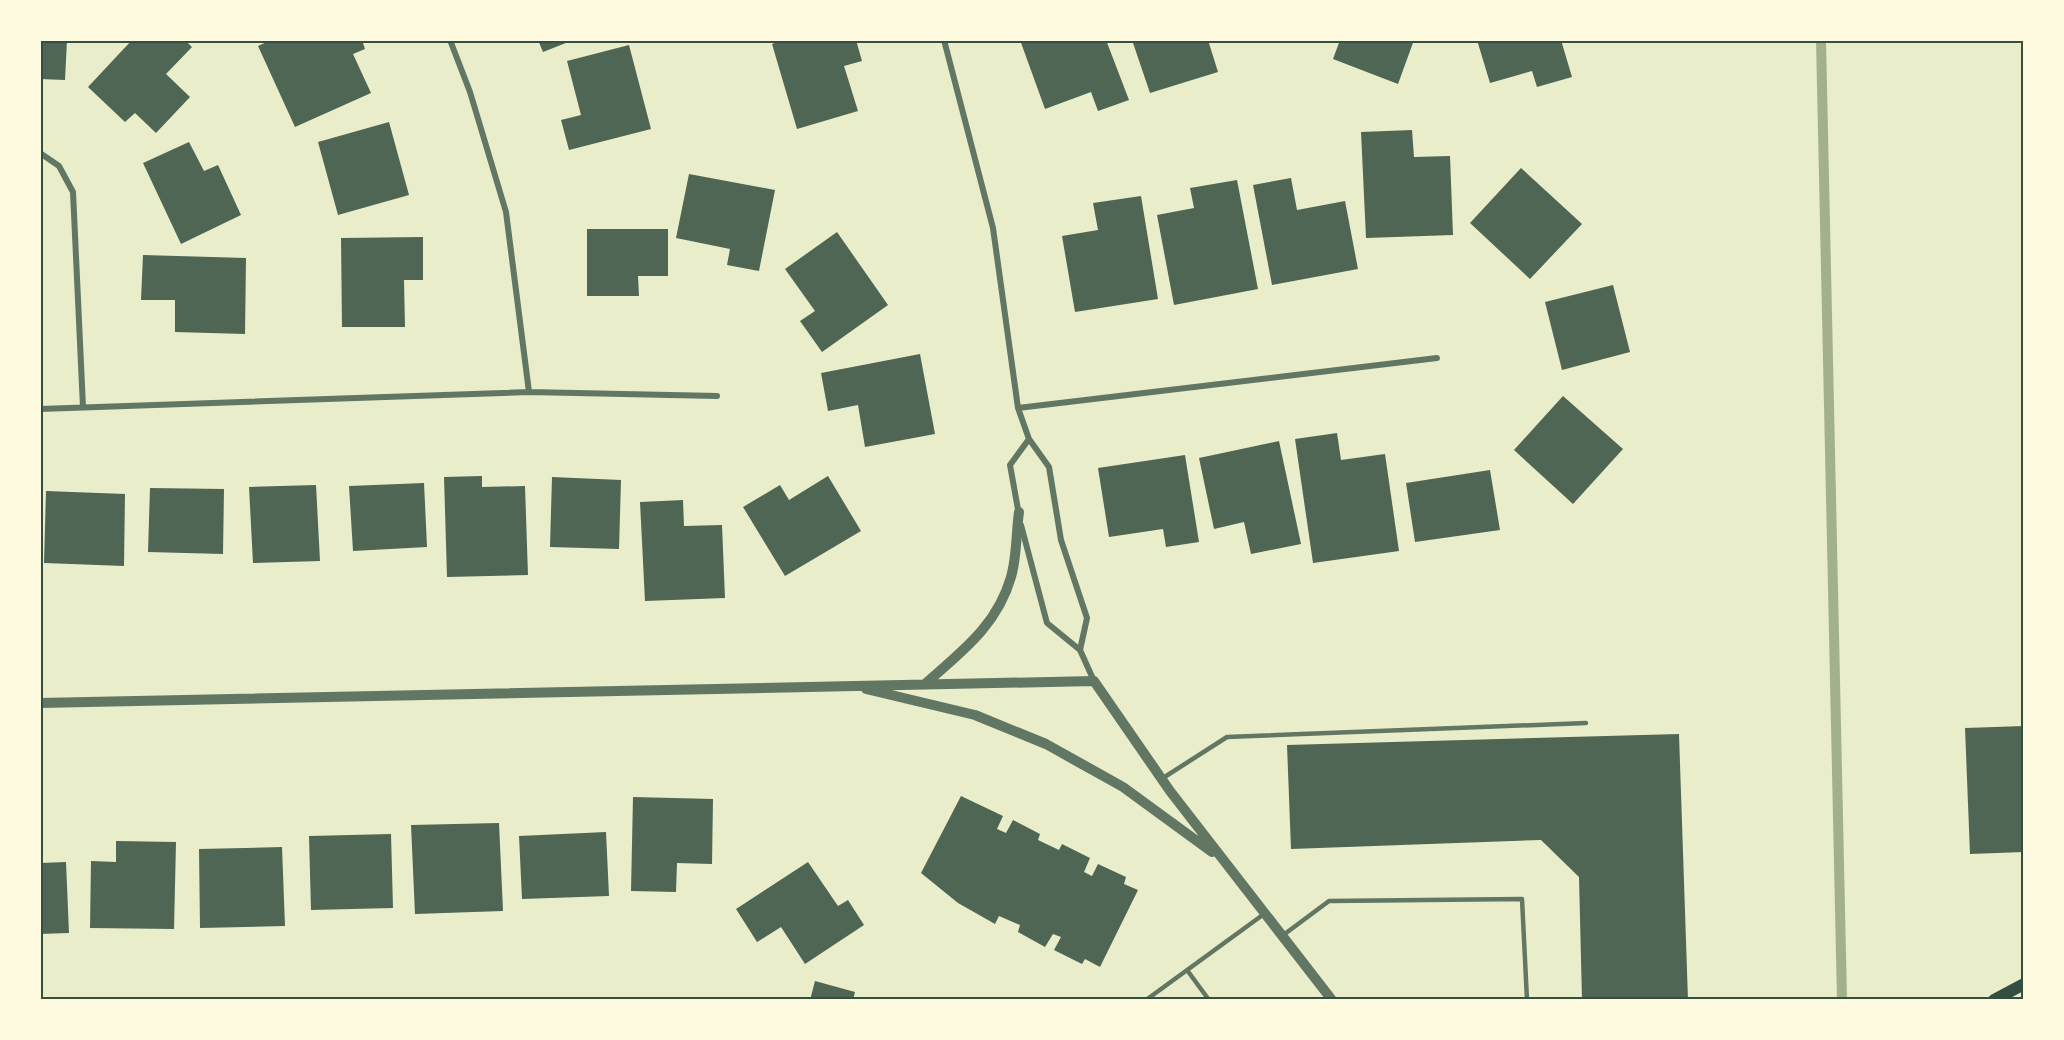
<svg xmlns="http://www.w3.org/2000/svg" width="2064" height="1040" viewBox="0 0 2064 1040" font-family="Literata,serif">
	<style>
		.lines { fill: none; stroke-linecap: round; stroke-linejoin: round }
		.stream { stroke: #a3b18a; stroke-width: 10 }
		.building { fill: #4f6655 }
		.service { stroke: #617663; stroke-width: 4.5 }
		.minor { stroke: #617663; stroke-width: 6 }
		.tertiary { stroke: #617663; stroke-width: 10 }
		.secondary { stroke: #344e41; stroke-width: 12 }
		.neatline { fill: none; stroke: #344e41; stroke-width: 2 }
	</style>
	<rect width="100%" height="100%" fill="#e9edc9"/>
	<g class="lines">
		<path class="stream" d="M1821,40L1842,1000"/>
	</g>
	<path class="building" d="M40,40H67L65,80L40,79Z
		M132,40H185L192,47L166,74L190,97L156,133L135,113L125,122L88,87Z
		M271,40H362L365,49L353,54L371,93L295,127L258,46Z
		M538,40H571V41L543,52Z
		M782,40H856L862,61L844,66L858,111L797,129L772,44Z
		M1020,40H1106L1129,100L1098,111L1091,92L1045,109Z
		M1132,40H1208L1218,72L1150,93Z
		M1340,40H1414L1398,84L1333,59Z
		M1477,40H1561L1572,77L1537,87L1532,71L1490,83Z
		M629,45L651,129L569,150L561,120L581,115L567,61Z
		M389,122L409,195L338,215L318,142Z
		M1412,130L1414,157L1450,156L1453,235L1366,238L1361,132Z
		M189,142L204,171L218,165L241,215L181,244L143,163Z
		M1521,168L1582,224L1530,279L1470,223Z
		M689,174L775,190L759,271L727,265L730,249L676,238Z
		M1291,178L1297,210L1345,201L1358,269L1272,285L1253,185Z
		M1237,180L1258,289L1174,305L1157,215L1194,208L1190,188Z
		M1141,196L1158,299L1075,312L1062,236L1098,230L1093,203Z
		M587,229H668V276H638L639,296H587Z
		M837,232L888,305L822,352L800,321L815,311L785,269Z
		M423,237V280H404L405,327H342L341,238Z
		M143,255L246,258L245,334L175,332V300H141Z
		M1613,285L1630,352L1562,370L1545,302Z
		M920,354L935,434L865,447L858,405L828,411L821,373Z
		M1563,396L1623,449L1573,504L1514,450Z
		M1337,433L1341,460L1385,454L1399,551L1313,563L1295,439Z
		M1279,441L1301,544L1251,554L1244,522L1214,529L1199,458Z
		M1185,455L1199,542L1166,547L1163,529L1109,537L1098,468Z
		M1490,470L1500,530L1415,542L1406,483Z
		M482,476V487L525,486L528,575L447,577L444,477Z
		M828,476L861,531L785,576L743,507L780,485L789,500Z
		M552,477L621,480L619,549L550,547Z
		M424,483L427,547L353,551L349,486Z
		M316,485L320,561L253,563L249,487Z
		M150,488L224,489L223,554L148,552Z
		M46,491L125,494L124,566L44,563Z
		M683,500L684,526L722,525L725,598L645,601L640,502Z
		M2024,726V852L1970,854L1965,728Z
		M1679,734L1688,1000H1582L1579,877L1541,840L1291,849L1287,745Z
		M961,796L1003,816L997,829L1006,833L1013,820L1040,834L1038,840L1059,850L1062,844L1090,858L1084,872L1092,876L1098,864L1126,877L1124,884L1138,890L1100,967L1085,959L1082,964L1054,950L1061,937L1053,934L1045,947L1018,932L1020,925L999,916L995,924L958,903L921,873Z
		M633,797L713,799L712,864L677,863L676,892L631,891Z
		M499,823L503,911L415,914L411,825Z
		M606,832L609,896L522,899L519,836Z
		M391,834L393,908L311,910L309,836Z
		M116,841L176,842L174,929L90,928L91,861L116,862Z
		M282,847L285,926L200,928L199,849Z
		M66,862L69,933L40,934V863Z
		M808,862L838,906L848,900L864,925L805,964L781,927L757,942L736,909Z
		M815,981L855,992L853,1000H810Z"/>
	<g class="lines">
		<path class="service" d="M1163,778L1227,737L1586,723
			M1282,936L1329,901L1522,899L1527,1000
			M1187,970L1209,1000
			M1146,1000L1264,914"/>
		<path class="minor" d="M450,40L470,92L506,212L529,392
			M944,40L993,228L1018,408L1029,439L1049,467L1061,540L1087,618L1080,650
			M40,153L59,166L73,192L83,407
			M1018,408L1437,358
			M40,409L529,392L717,396
			M1019,515L1010,465L1029,439
			M1021,525L1047,623L1080,650L1094,681"/>
		<path class="tertiary" d="M925,684C961,652 997,626 1011,577C1017,557 1016,533 1019,512
			M866,689L975,715L1046,744L1123,787L1212,852
			M40,703L1094,681L1170,791L1332,1000"/>
		<path class="secondary" d="M1994,1000L2024,984"/>
	</g>
	<rect width="2064" height="1040" fill="none" stroke="#fefae0" stroke-width="84"/>
	<rect x="42" y="42" width="1980" height="956" class="neatline"/>
</svg>
